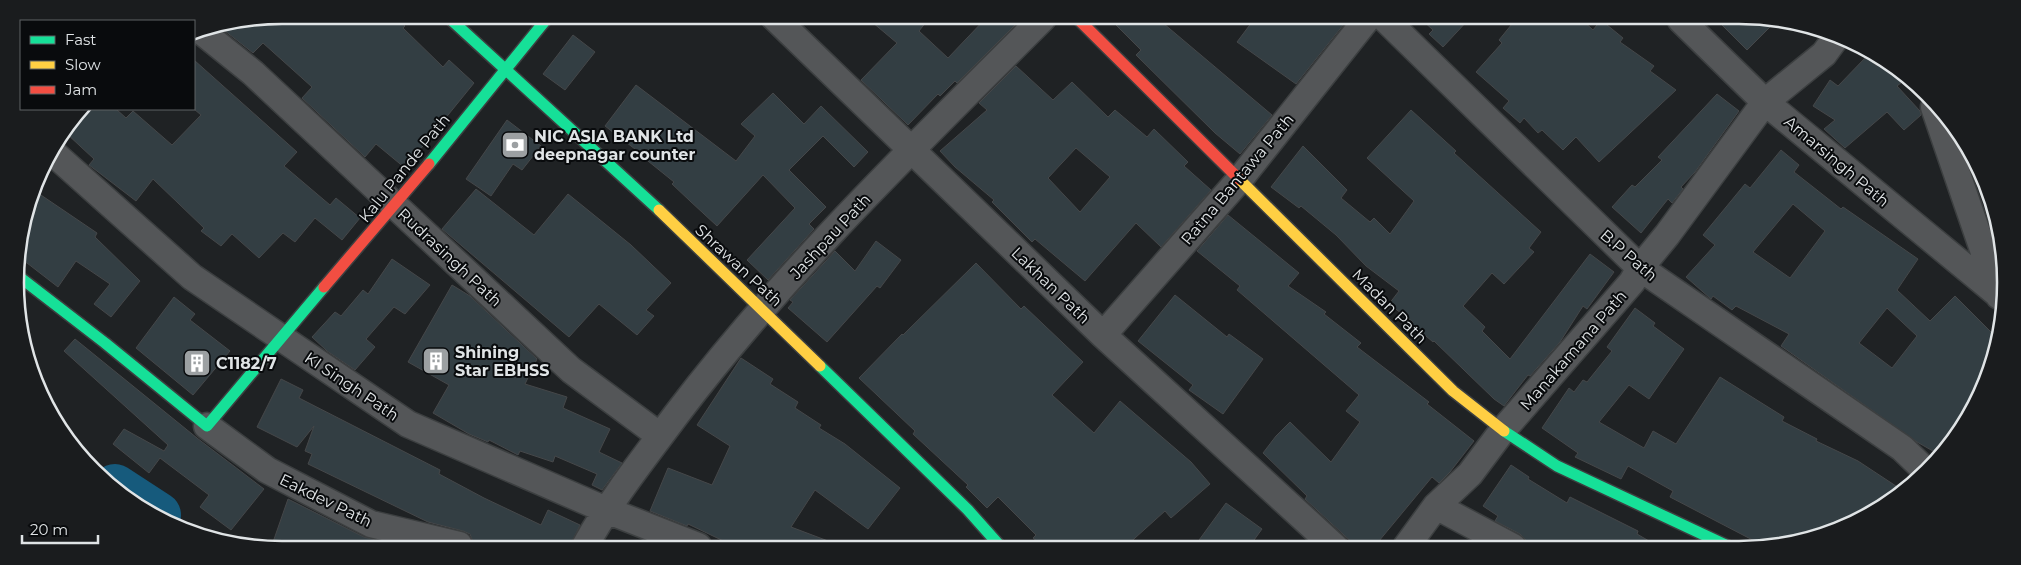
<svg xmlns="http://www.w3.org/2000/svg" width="2021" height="565" viewBox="0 0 2021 565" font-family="Montserrat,sans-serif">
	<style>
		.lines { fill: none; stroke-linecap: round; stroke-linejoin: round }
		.river { stroke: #165a7c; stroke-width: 46 }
		.building { fill: #333e43; stroke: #454749; fill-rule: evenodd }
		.street-casing { stroke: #3c3f40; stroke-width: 29 }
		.fast-casing { stroke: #3c3f40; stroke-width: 14 }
		.slow-casing { stroke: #3c3f40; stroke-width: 14 }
		.jam-casing { stroke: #3c3f40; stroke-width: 14 }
		.street { stroke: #545658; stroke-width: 26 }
		.fast { stroke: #16e098; stroke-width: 11 }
		.slow { stroke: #ffcf43; stroke-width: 11 }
		.jam { stroke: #f24e42; stroke-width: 11 }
		.labels { text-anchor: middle; stroke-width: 4; stroke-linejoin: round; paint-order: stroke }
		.poi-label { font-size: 16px; font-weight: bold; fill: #e0e4e6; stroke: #090b0d; text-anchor: start }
		.street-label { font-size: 16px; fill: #e0e4e6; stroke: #090b0d }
		.rim { fill: none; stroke: #e0e4e6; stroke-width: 2.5 }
	</style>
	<rect width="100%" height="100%" fill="#1f2224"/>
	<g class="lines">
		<path class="river" d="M115,487L158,515"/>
	</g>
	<path class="building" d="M282,15H393L405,26L403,28L443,67L449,60L474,83L405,168L376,144L365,157L302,98L312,87L263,43L253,53L220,27Z
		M866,17H930L919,31L948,58L987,17L1022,18L957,83L955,81L940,96L938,94L908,125L861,80L897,43Z
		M1109,18H1157L1272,115L1240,154L1215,133L1136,55L1141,50Z
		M1255,18H1301L1348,19L1296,84L1237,42Z
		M1421,19H1469L1443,47L1429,34L1433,30Z
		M1516,19H1581L1593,30L1601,20L1623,38L1620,42L1654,66L1650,71L1676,90L1599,162L1576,137L1563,150L1542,130L1538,133L1524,118L1520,123L1503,108L1509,101L1476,72L1502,43L1499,40Z
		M1717,20H1777L1747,50Z
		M573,35L595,52L565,90L543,74Z
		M1866,57L1877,66L1887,60L1906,79L1897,86L1920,111L1921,115L1904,130L1887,112L1845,148L1824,129L1835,120L1813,106L1830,80L1838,86Z
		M194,60L297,152L284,166L330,205L336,198L360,218L342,240L315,218L295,242L283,233L259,258L232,234L221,246L201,231L204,228L153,179L136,201L89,165L94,159L66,133L87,109H116L126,118L133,111L172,145L201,115L194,109Z
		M1016,66L1053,100L1072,82L1108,117L1115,110L1147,137L1154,129L1188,162L1184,166L1211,190L1161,247L1136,223L1085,281L1035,239L1032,242L992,202L994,200L955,167L940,151L987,110L979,103ZM1076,148L1110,177L1080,212L1048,178Z
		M636,85L736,161L755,136L741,124L773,93L804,124L821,106L868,152L854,167L823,136L789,170L826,207L809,224L814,229L768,280L747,260L795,208L763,175L717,226L690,201L672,184L674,182L643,157L644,156L605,126Z
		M1717,94L1739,111L1695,172L1681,187L1683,189L1672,203L1668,199L1641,233L1612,207L1632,185L1635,187L1662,160L1658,157Z
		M1411,110L1456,151L1454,153L1541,232L1529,248L1534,252L1504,284L1492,273L1463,306L1485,327L1482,331L1510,359L1590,254L1614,272L1587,309L1583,306L1560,342L1530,376L1528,375L1504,406L1494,399L1434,341L1433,342L1412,324L1413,322L1389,304L1399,291L1366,266L1336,235L1301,206L1299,208L1271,187L1303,146L1347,190L1341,198L1370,222L1374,218L1390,234L1414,201L1367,158Z
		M507,120L541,146L522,170L513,164L491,196L466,179Z
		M1781,150L1799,165L1794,172L1841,209L1843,207L1918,259L1897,290L1930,321L1955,296L1999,340L1978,401L1940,455L1917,442L1781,346L1789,334L1736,306L1732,310L1713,296L1711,299L1686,277L1715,245L1703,235L1745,184L1750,188ZM1793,204L1825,231L1790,278L1753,252ZM1887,308L1917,336L1892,368L1859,343Z
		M476,189L534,235L568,194L631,245L671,283L646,310L654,316L637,335L599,304L569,337L442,229Z
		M35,191L97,233L95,237L140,281L111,317L94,304L110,284L76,261L58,287L27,263L17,260Z
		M1228,215L1299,273L1288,286L1326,312L1324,314L1361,343L1357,347L1429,402L1427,404L1474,441L1450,472L1439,483L1432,477L1374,547H1357L1305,499L1307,496L1263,453L1276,436L1290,422L1331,462L1360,422L1346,411L1359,395L1237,290L1240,286L1197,251Z
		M876,241L901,260L880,288L877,286L827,342L788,308L793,302L790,300L835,251L855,271Z
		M392,259L430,285L405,314L394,307L366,339L375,347L355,370L327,351L312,337L335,312L341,316L363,290L368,294Z
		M976,263L1021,309L1024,306L1083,362L1052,395L1094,433L1120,401L1191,462L1210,484L1171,518L1165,511L1125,547L1043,546L1033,538L1036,535L998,497L987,508L966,487L968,485L913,434L915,431L859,378L902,334L903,335Z
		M452,285L470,296L537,359L525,384L567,397L563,408L610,429L599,452L622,463L602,490L592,485L597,474L555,456L553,462L520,451L518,455L489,440L488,442L469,434L433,413L449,385L408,362Z
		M1175,295L1227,337L1229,334L1263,359L1223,414L1189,390L1193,385L1138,341Z
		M174,297L195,314L190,320L230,351L193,395L136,348Z
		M1635,308L1655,323L1653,326L1684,349L1649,399L1629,385L1599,422L1644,448L1653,431L1676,444L1720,377L1784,417L1782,421L1817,439L1816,441L1858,461L1902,490L1857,523L1768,548L1670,497L1673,491L1628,466L1621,479L1575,457L1578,453L1542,428L1569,388L1574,392L1583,380L1587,382L1612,351L1607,347Z
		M75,339L197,438L264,489L231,530L200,507L209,495L160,458L149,473L113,444L124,429L164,451L168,445L64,351Z
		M741,358L773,379L770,384L798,402L795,408L821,425L819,428L845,444L900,488L868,529L815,490L791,527L836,544V546H734L688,524L687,526L650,511L668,468L712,485L730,446L697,425Z
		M281,379L303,390L299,398L440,470L439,474L484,498L541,525L548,510L580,525L570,546L474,545L470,534L463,531L428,522L308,464L312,454L305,451L314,426L297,447L257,427Z
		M1511,465L1529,477L1528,479L1567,503L1570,497L1638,531L1637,534L1661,548L1528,547L1526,540L1520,534L1495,521L1498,516L1483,506Z
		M288,499L364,537L395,545H272Z
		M1226,503L1262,529L1249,547H1194Z"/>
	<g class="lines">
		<g class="street-casing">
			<path id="street" d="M774,17L1103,335L1335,547
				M1385,19L1640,268L1902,448L1927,472
				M1681,20L1765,102L1999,295
				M201,31L253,73L571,370L660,436
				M1934,107L1999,296
				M52,152L192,277L408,424L606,510L698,546
				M1103,335L1240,179L1367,19
				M207,426L267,470L371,524L459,545
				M1436,506L1513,547
				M585,546C611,499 644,458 676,415C785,271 916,145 1043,18
				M1406,547L1436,506L1470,474L1503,430L1632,282L1640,268L1667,235L1765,102L1824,54L1835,39"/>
		</g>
		<g class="fast-casing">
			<path id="fast" d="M447,16L659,210
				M429,164L549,16
				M17,275L105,343L207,426L324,287
				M820,366L968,510L1000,546
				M1504,431L1557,466L1732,548"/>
		</g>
		<g class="slow-casing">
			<path id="slow" d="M1239,179L1453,391L1504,431
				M659,210L820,366"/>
		</g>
		<g class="jam-casing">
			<path id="jam" d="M1077,18L1239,179
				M324,287L429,164"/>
		</g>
		<use href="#street" class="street"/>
		<use href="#fast" class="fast"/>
		<use href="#slow" class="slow"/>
		<use href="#jam" class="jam"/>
	</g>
	<defs>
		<g id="bank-square" transform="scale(1.4375)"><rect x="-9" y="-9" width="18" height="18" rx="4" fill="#9ca0a2" stroke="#090b0d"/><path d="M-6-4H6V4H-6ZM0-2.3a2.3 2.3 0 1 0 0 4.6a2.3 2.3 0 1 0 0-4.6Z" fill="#fff"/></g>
		<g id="building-square" transform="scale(1.4375)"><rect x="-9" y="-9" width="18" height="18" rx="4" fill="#9ca0a2" stroke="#090b0d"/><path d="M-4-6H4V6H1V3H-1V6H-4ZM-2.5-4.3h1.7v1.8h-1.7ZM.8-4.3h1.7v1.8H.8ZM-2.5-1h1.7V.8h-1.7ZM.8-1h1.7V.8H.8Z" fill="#fff"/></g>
	</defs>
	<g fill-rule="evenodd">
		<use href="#bank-square" x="515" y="145"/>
		<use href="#building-square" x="436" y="361"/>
		<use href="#building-square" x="197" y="363"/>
	</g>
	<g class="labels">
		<g class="poi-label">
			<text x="534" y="142">NIC ASIA BANK Ltd<tspan x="534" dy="18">deepnagar counter</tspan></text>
			<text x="455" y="358">Shining<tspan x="455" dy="18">Star EBHSS</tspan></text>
			<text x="216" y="369">C1182/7</text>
		</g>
		<g class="street-label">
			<text transform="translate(1837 161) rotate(40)" y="6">Amarsingh Path</text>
			<text transform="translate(404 168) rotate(-51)" y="6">Kalu Pande Path</text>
			<text transform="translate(1237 179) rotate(-50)" y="6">Ratna Bantawa Path</text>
			<text transform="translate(830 236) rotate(-47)" y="6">Jashpau Path</text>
			<text transform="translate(1629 255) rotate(41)" y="6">B.P Path</text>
			<text transform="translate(450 257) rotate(43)" y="6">Rudrasingh Path</text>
			<text transform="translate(739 265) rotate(43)" y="6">Shrawan Path</text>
			<text transform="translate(1051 285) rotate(44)" y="6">Lakhan Path</text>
			<text transform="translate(1390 306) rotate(45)" y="6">Madan Path</text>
			<text transform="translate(1573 350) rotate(-49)" y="6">Manakamana Path</text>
			<text transform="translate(352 386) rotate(34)" y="6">KI Singh Path</text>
			<text transform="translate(326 500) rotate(26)" y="6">Eakdev Path</text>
		</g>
	</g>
	<path d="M0 0H2021V565H0ZM282 24H1739A258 258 0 0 1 1997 282V283A258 258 0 0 1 1739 541H282A258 258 0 0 1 24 283V282A258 258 0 0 1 282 24Z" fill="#1a1c1e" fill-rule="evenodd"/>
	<path class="rim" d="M282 24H1739A258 258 0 0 1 1997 282V283A258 258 0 0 1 1739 541H282A258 258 0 0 1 24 283V282A258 258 0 0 1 282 24Z"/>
	<rect x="20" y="20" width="175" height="90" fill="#090b0d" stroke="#5f6264"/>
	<rect x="30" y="36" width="25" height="8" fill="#16e098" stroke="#5f6264"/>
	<text x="65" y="45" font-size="15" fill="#e0e4e6">Fast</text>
	<rect x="30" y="61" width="25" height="8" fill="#ffcf43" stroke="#5f6264"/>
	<text x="65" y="70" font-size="15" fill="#e0e4e6">Slow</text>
	<rect x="30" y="86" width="25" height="8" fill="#f24e42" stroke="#5f6264"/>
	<text x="65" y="95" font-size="15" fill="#e0e4e6">Jam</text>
	<path d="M22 535v8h76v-8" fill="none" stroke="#e0e4e6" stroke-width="2.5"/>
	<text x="30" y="535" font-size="15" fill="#e0e4e6" stroke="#090b0d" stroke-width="4" paint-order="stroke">20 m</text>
</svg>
